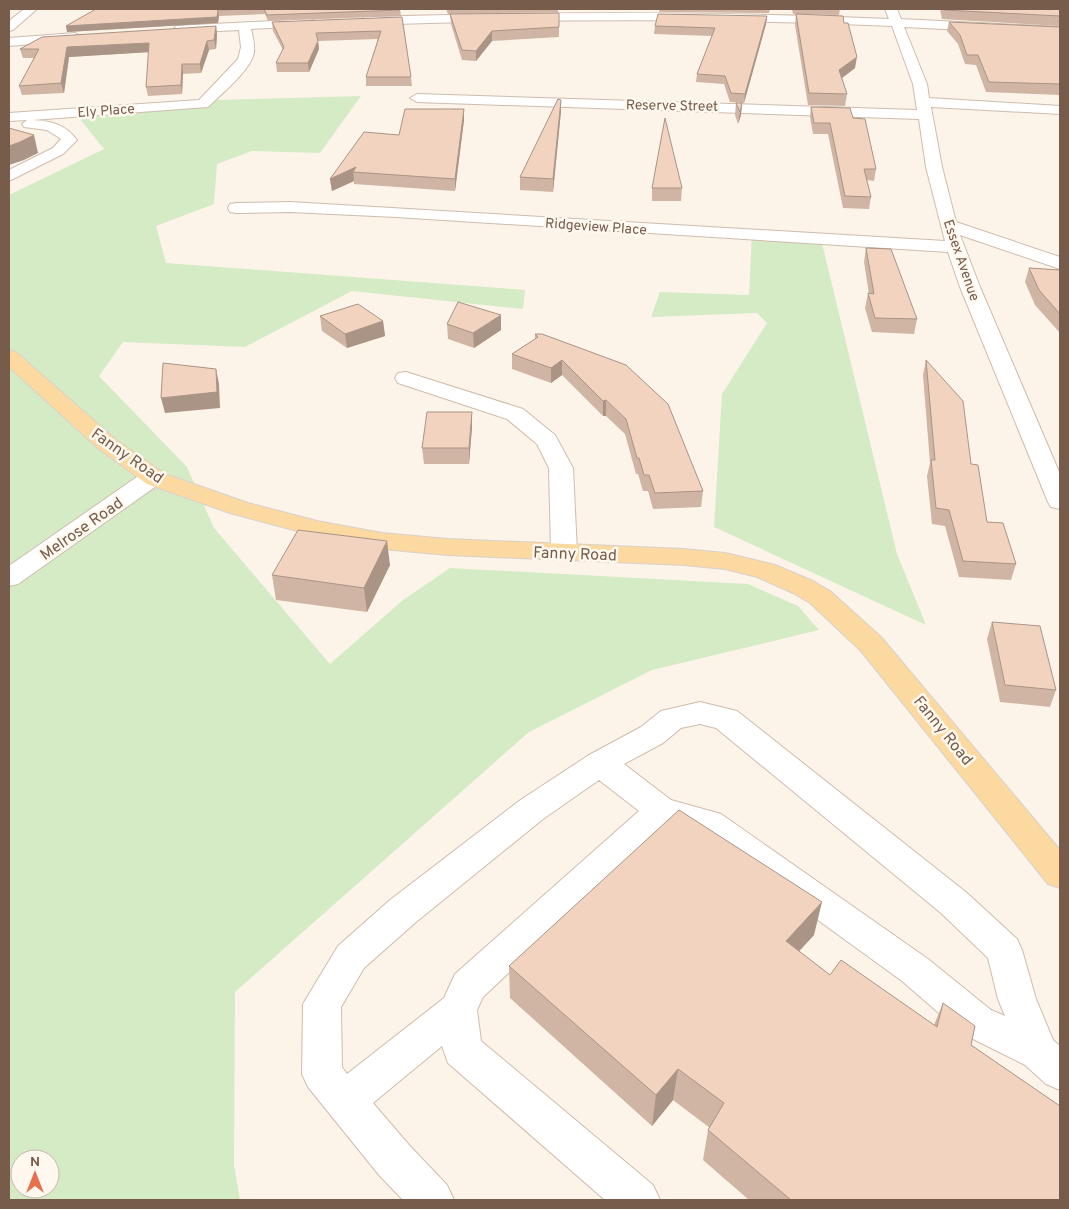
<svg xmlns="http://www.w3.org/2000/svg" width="1069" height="1209" viewBox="0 0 1069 1209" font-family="Overpass,sans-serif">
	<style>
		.green { fill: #d5ebc6; fill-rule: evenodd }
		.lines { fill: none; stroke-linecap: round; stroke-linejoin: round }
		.minor-casing { stroke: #cfbcad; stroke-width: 2 }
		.major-casing { stroke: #d9d1cd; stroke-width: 2 }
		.minor { fill: #fff; fill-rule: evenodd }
		.major { fill: #fbd9a1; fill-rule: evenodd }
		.wall { fill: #d0b5a4 }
		.shaded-wall { fill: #a99486 }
		.building { fill: #f2d3bf; stroke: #a99486 }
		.labels { text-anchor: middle; stroke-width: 5; stroke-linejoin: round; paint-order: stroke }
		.far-street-label { font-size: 14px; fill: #775b4b; stroke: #fff8ee }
		.street-label { font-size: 16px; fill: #775b4b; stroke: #fff8ee }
	</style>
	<rect width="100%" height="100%" fill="#fcf4e8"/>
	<path class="green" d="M361,96L320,153L252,151L217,164L214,204L156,226L166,263L525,290L523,309L352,291L245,347L123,342L99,376L187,467L214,528L330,664L403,600L450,568L748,584L798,606L819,630L652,670L529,732L235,992L234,1165L240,1200H9V575L15,570L9,567V195L104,149L79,118L215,100ZM20,1159H50V1189H20Z
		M752,234L821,239L897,554L926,625L714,527L722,394L767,323L757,313L651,317L660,292L749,295Z"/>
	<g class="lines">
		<g class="minor-casing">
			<path id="minor" d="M24,9H37L13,30L9,31V21Z
				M885,9H897L901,19L1060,27V35L904,27L927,84L929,98L1060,106V114L931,107L942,167L956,222L1060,257V269L960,235L980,287L1060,474V509L1051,507L1048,502L960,287L948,252L396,217L290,212L236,213L230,212L228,208L230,204L236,203L290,202L945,241L926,167L919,119L417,102L410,98L417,94L917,110L913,84L892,26C716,18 541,19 365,25L359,21L365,17C540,12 714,11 889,19Z
				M309,19L313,20L315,23L313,26L251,29C253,37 255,45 254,53C250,71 221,94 208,107L32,120C51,121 65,124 77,140L63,154L9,181V170L53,148L61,139L47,130L24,127L22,124L27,120L9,121V113L199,100L238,59L241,47L239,30L180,33L176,32L174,29L176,26Z
				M75,33L81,37L79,40L9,46V38Z
				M406,372L523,409L555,435L573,468L577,552L573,558L564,560L555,558L551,552L549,468L537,444L507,419L398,383L395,378L398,373Z
				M153,470L162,472L165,477L162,482L18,584L9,586V566L144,472Z
				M700,702L737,711L967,893L1017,939L1022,950L1036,999L1053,1040L1060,1046V1090L1046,1084L1025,1065L963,1034L902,981L698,833L667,824L483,997L477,1010L481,1041L653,1185L660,1200H605L448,1063L442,1046L373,1103L409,1145L447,1185L454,1200H403L379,1175L308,1087L302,1074L303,1004L338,946L390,900L519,801L589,755L641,727L661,711ZM700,724L716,728L941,913L988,958L998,999L1005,1016L991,1010L928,959L721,814L671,800L624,764L663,743L681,728ZM599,780L639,811L455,974L444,998L347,1074L342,1067L341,1007L364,968L416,922L543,819Z"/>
		</g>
		<g class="major-casing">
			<path id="major" d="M9,350L16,352L115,439L165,474L248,503L317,521L382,533L448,539L684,549L725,553L775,565L813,581L830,591L881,637L1060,850V888L1048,884L861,651L810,603L793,593L757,577L725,569L684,565L448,555L382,549L316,536L230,513L147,484L99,449L9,367Z"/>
		</g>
		<use href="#minor" class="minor"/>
		<use href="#major" class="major"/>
	</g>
	<path class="wall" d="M96,9H558V12L448,14L446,9H400L401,16L268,21L265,14L219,16L218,23L67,32Z
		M660,9H770L769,13L659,12Z
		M792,9H840L839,15L793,14Z
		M940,9H1060V26L942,19Z
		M559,13V37L492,41L476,61L462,60L451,24L450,14Z
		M796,14L855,68L842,78L847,94L845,106L808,105L795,25Z
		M767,16L766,24L744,103L730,102L724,84L696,82L697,74L712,36L654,34L655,26Z
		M402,17L411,77L412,86H366V77L378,39L318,41L319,49L309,72H277L276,63L283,50L273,31L272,22Z
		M949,22L1060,27V95L986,92L976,65L965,64L958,44L947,31Z
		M216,26L217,34L216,49L209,50L201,73L183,74L182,94L148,96L146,87L149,52L69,57L64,93L22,95L19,86L34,58H23L20,49Z
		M561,100V111L553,192L520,190V177Z
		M736,103H742L741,115L738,124L735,115Z
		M811,107L853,118L876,169L874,181L867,180L871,197L869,209L843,208L828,134H813L810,117Z
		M464,109V120L455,191L354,184V181L332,191L330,179L399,135Z
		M652,188H682L681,201H652Z
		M866,248L917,319L914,334L872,332L865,308L868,293L869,294L864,262Z
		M1029,268L1060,270V333L1035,305L1025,282Z
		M320,316L383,321L385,336L347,348L322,331Z
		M447,324L501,330L474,348L448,339Z
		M535,334L703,491L701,507L653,509L648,491H643L638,474H636L625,434L606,416H603L562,375L551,383L512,369V354L535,339Z
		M926,360L971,464L987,522L1016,564L1011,580L959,577L945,526L932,524L927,476L930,463L923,375Z
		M472,412V427L469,464H424L422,448Z
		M390,565L367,612L276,600L272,575Z
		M992,622L1056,690L1050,707L1000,702L987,639Z
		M814,935L799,951L830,975L934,1025L943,1003L971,1045L1059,1200H749L703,1160L708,1130L710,1128L673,1100L652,1126L510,998L509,966Z"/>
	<path class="shaded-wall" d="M218,10L219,16L218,23L67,32L66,26Z
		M767,16L766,24L744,103L745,94Z
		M216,26L217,34L216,49L214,40Z
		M492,31V41L476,61V51Z
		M207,41L209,50L201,73L200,64Z
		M318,41L319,49L309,72L308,63Z
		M149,43L151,52L69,57L64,93L61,83L67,47Z
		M857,57L855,68L838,81L839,70Z
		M182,64L183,74L182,94L181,85Z
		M561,100V111L553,192V179Z
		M742,103L741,115L738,124L740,112Z
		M464,109V120L455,191V179Z
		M34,135L38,153L24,160L9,165V146Z
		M356,167L353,172L354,181L332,191L330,179Z
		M501,315V330L474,348L473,333Z
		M383,321L385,336L347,348L345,334Z
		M562,360V375L551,383V368Z
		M216,369L219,384L220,408L165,413L161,398Z
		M606,400V416H603V401Z
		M472,412V427L469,464V448Z
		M387,541L390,565L367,612L364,588Z
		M822,902L814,935L779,973L786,941Z
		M678,1069L673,1100L652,1126L656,1095Z"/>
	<path class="building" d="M96,9H254L218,10L217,17L66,26Z
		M264,9H400V10L267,15Z
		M944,9H1060V16L944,10Z
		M559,13V27L492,31L476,51L462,50L450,14Z
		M658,14L767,16L745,94L731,93L725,76L697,74L715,28L655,26Z
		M796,14L843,16L844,23H848L857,57L839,70L847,94L809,93Z
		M402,17L411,77H366L381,31L316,33L318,41L308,63H276L284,47L272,22Z
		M949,22L1060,27V84L989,82L978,55H967L960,35Z
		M216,26L214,40L207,41L200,64H182L181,85L146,87L149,43L67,47L61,83L19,86L39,49H20L42,37Z
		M558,99L561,100L553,179L520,177Z
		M736,103H742L740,112Z
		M811,107L850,108L853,118L865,119L876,169H864L871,197L845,196L830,123H814Z
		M405,109H464L455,179L353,172L356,167L330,179L364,132L399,135Z
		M665,118L682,188H652Z
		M9,128L34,135L20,142L9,146Z
		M866,248L891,249L917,319L875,318L868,293L874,294Z
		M1029,268L1060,270V314L1039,290Z
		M458,302L501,315L473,333L447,324Z
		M358,304L383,321L345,334L320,316Z
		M535,334H542L626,365L668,404L703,491L655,493L649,475H644L639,458H637L626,419L606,400L603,401L562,360L551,368L512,354L538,337Z
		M926,360L963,401L971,464L978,465L987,522L1003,523L1016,564L963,561L949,510L936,508L931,460H935Z
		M163,363L216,369L217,392L161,398Z
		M427,412H472L469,448H422Z
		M298,530L387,541L364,588L272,575Z
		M992,622L1040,626L1056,690L1005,685Z
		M679,810L822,902L786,941L830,975L841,960L937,1027L943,1003L975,1026L971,1045L1060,1106V1198L1059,1200H791L708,1130L724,1103L678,1069L656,1095L509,966Z"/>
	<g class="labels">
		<g class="far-street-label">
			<text transform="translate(672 105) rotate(1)" y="5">Reserve Street</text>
			<text transform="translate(106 110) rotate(-4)" y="5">Ely Place</text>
			<text transform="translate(596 226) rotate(4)" y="5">Ridgeview Place</text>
			<text transform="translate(962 260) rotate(71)" y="5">Essex Avenue</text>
		</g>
		<g class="street-label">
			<text transform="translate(128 455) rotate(35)" y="6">Fanny Road</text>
			<text transform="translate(81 528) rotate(-35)" y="6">Melrose Road</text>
			<text transform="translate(575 553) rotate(2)" y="6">Fanny Road</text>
			<text transform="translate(944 730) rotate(51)" y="6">Fanny Road</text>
		</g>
	</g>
	<rect width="1069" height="1209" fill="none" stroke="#775b4b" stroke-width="20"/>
	<g transform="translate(35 1174)"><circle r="24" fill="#fff8ee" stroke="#c9b9ad"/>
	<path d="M0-4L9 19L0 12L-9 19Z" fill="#e66f4d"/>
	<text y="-8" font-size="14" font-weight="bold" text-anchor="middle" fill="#775b4b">N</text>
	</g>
</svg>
